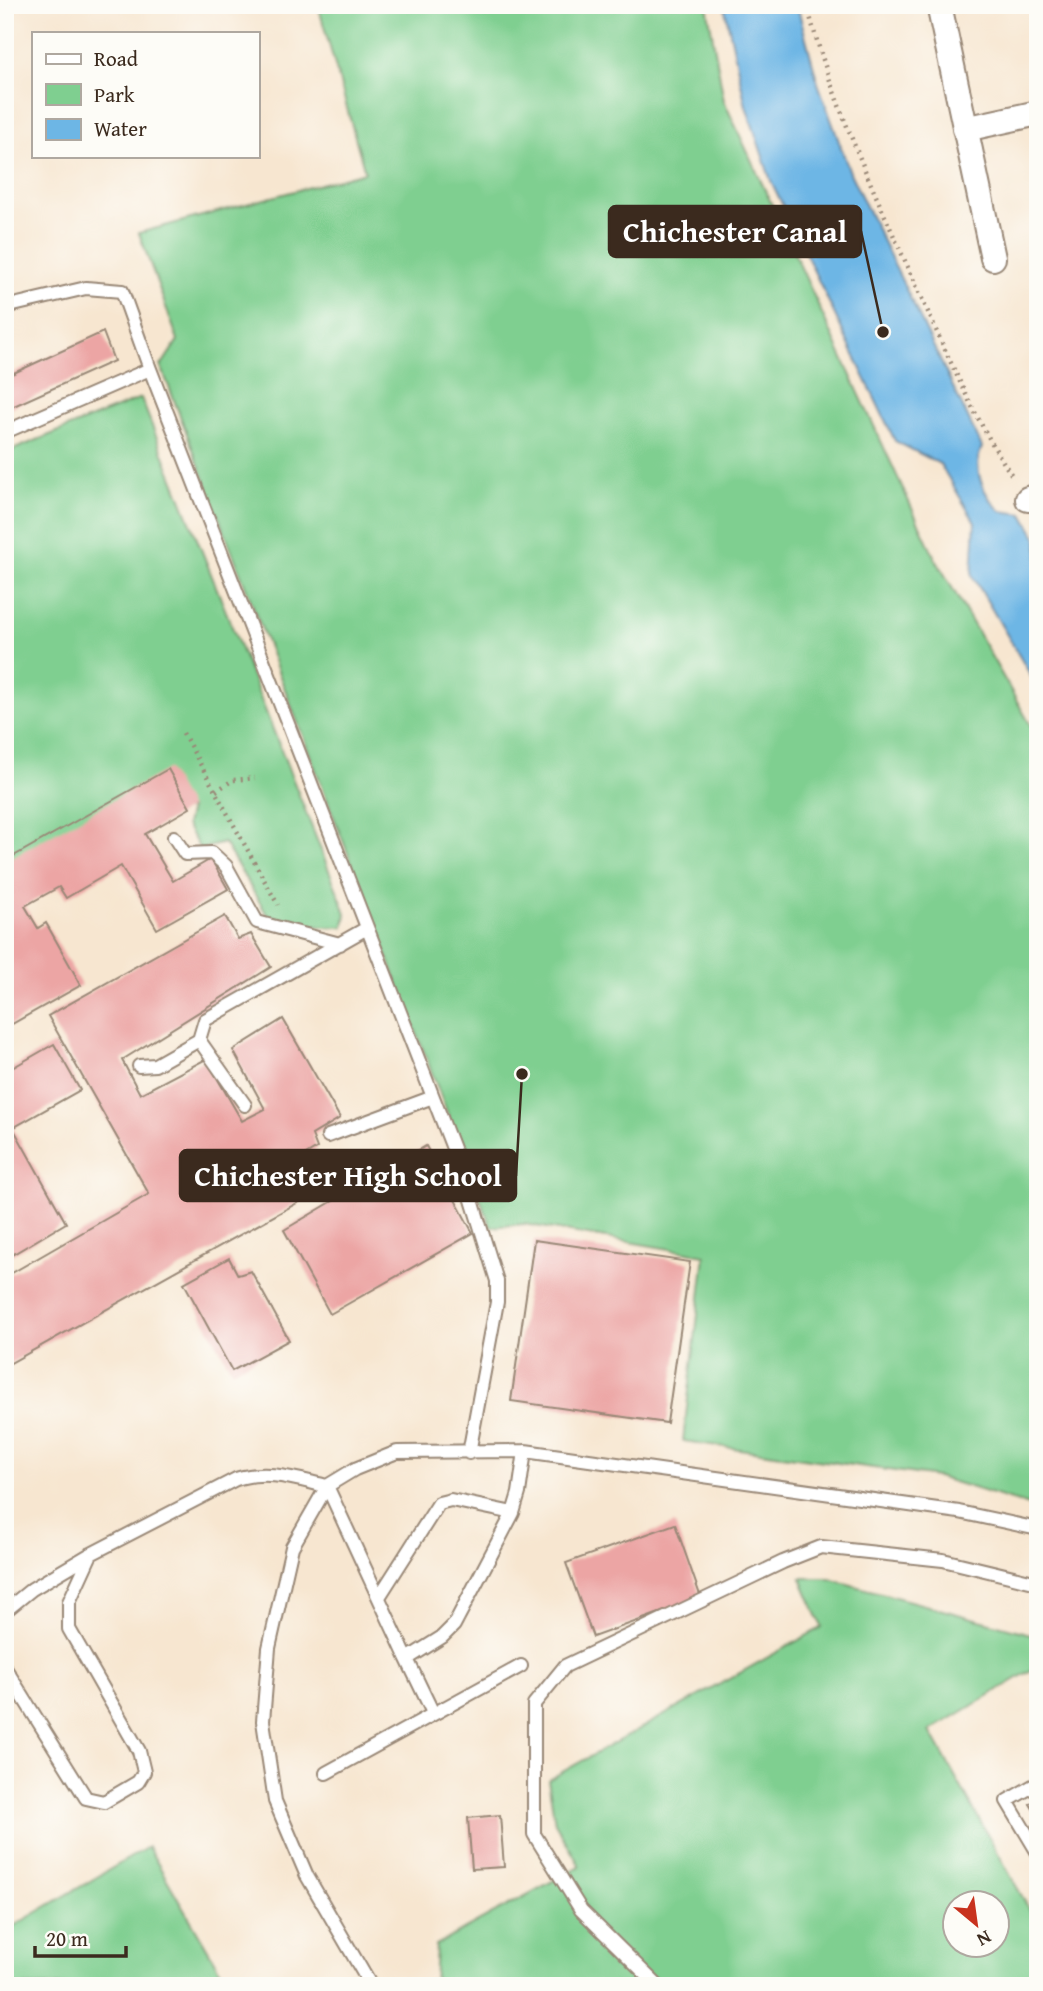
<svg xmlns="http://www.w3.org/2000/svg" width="1043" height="1991" viewBox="0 0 1043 1991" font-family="'Gentium Book Plus',serif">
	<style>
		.green { fill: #7fcf90; stroke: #5d7c57; stroke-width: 2; fill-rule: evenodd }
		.water { fill: #6db6e5; stroke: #547082; stroke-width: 2 }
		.building { fill: #eca5a4 }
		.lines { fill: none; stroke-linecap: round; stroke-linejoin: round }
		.lane-casing { stroke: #987; stroke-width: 16 }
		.street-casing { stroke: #987; stroke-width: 28 }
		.path { stroke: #987; stroke-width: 4.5; stroke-dasharray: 2 5; stroke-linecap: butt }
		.lane { stroke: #fff; stroke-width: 12 }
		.street { stroke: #fff; stroke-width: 24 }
		.leader { fill: none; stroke: #3b2a1e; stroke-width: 2.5 }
		.callout-dot { fill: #3b2a1e; stroke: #fdfcf7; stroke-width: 2.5 }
		.callout { fill: #3b2a1e; stroke: #3b2a1e; stroke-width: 2.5 }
		.callout-label { font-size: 30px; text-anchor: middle; font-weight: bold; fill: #fff }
	</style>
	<rect width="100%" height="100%" fill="#fdfcf7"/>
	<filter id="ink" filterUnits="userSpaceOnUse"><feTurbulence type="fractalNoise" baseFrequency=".0143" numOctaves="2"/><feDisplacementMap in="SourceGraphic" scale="14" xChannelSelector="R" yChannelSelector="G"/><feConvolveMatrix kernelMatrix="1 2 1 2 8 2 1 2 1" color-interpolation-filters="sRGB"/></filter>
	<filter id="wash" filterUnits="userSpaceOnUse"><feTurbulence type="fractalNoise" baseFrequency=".00686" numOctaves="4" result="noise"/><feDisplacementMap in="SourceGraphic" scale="28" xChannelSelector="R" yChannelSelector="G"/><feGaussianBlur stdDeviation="1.57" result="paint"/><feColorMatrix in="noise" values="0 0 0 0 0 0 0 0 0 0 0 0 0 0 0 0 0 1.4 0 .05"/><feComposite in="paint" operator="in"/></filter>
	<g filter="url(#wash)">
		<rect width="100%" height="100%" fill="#f7e6d0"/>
		<path class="green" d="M318,5H707L724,101L934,556L1038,738V1508L937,1477L683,1441L705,1255L524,1224L491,1227L161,366L178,340L139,233L365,172Z
			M141,398L346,913L344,927H321L268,916L224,843L200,849L186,825L190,808L5,861V453Z
			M801,1578H826L1038,1636V1666L930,1731L1038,1925V1986H434L436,1945L580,1866L555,1823L548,1780L822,1627ZM956,1904H998V1946H956Z
			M148,1847L229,1986H5V1931Z"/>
		<path class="water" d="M724,5H797L818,83L851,175L982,447C972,470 983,495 1001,511L1023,514L1038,540V688L972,575L975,522L940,464L895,441L771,181L746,106Z"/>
		<g id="blocks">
			<path class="building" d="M103,332L114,361L5,410V377Z
				M168,769L190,808L145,834L173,881L211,859L228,889L157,929L121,866L66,898L59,887L25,906L38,928L46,923L81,985L5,1028V861Z
				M225,916L238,939L251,934L271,967L122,1060L140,1094L206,1059L242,1121L265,1109L233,1050L283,1019L340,1118L312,1135L317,1148L296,1161L315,1193L5,1366V1277L149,1194L48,1016Z
				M54,1044L80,1090L13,1128L66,1223L5,1259V1072Z
				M426,1146L473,1233L330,1314L284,1230Z
				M534,1240L690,1262L667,1423L511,1401Z
				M229,1258L238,1275L251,1271L289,1340L232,1371L184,1283Z
				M675,1524L701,1598L593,1637L566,1563Z
				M1038,1800V1817L1030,1804Z
				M500,1815L504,1867L472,1869L468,1818Z"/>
		</g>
	</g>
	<g filter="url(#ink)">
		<use href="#blocks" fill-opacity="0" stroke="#987" stroke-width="2"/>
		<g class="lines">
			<g class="lane-casing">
				<path id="lane" d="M5,307L86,288L122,291L150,369
					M5,432L150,369L468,1187L497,1281V1302L469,1453
					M174,837L185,854L212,853L226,866L257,922L340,944
					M199,1040L245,1105
					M139,1066L155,1065L199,1040L205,1020L367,928
					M328,1136L433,1097
					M379,1597L439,1503L451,1500L513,1513L519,1493L525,1451
					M5,1611L32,1589L91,1554L236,1479C268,1469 295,1479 327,1486L407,1659L442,1637L454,1625L513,1513
					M407,1659L433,1713
					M5,1668L86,1798L104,1802L138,1782L144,1772L139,1751L69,1629V1602L91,1554
					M326,1773L521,1666
					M1038,1783L1007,1801L1038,1853
					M371,1986L307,1876L275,1801L263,1721L269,1648L292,1547L327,1486L355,1469L397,1452L525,1451L959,1512L1038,1529
					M658,1986L581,1910L534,1834V1704L565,1666L783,1562L821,1547L943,1560L1038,1583"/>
			</g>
			<g class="street-casing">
				<path id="street" d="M939,5L993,258
					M965,129L1038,113
					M1028,499L1038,496"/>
			</g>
			<path class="path" d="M807,5C833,106 877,198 919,292C948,356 974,419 1013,477
				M183,733L278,905
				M216,791L233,780L255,778"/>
			<use href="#lane" class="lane"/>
			<use href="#street" class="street"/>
		</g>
	</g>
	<path class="leader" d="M883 332L861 231M522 1074L516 1176"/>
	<g class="callout-dot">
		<circle cx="883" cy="332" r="7"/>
		<circle cx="522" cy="1074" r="7"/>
	</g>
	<g class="callout">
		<rect x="609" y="206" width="252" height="51" rx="7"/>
		<rect x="180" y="1150" width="336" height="51" rx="7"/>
	</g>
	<g class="callout-label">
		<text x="735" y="242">Chichester Canal</text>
		<text x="348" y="1186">Chichester High School</text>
	</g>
	<rect width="1043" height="1991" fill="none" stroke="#fdfcf7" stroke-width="28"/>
	<rect x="32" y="32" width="228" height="126" fill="#fdfcf7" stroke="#afa8a0" stroke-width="2"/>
	<rect x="46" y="54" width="35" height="10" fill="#ffffff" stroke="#afa8a0" stroke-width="2"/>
	<text x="94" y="66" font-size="21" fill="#3b2a1e">Road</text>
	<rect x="46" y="84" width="35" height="21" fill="#7fcf90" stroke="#afa8a0" stroke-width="2"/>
	<text x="94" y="102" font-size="21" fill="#3b2a1e">Park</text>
	<rect x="46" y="119" width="35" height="21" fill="#6db6e5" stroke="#afa8a0" stroke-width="2"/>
	<text x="94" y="136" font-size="21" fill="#3b2a1e">Water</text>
	<g transform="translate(976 1924) rotate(151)"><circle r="33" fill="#fdfcf7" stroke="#afa8a0" stroke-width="2"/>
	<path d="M0-5L12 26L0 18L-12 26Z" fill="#c8321e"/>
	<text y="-10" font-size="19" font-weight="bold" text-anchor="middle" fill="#3b2a1e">N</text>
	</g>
	<path d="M35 1946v10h91v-10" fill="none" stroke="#3b2a1e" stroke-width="3.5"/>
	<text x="46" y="1946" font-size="21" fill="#3b2a1e" stroke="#fdfcf7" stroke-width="5" paint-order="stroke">20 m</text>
</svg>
